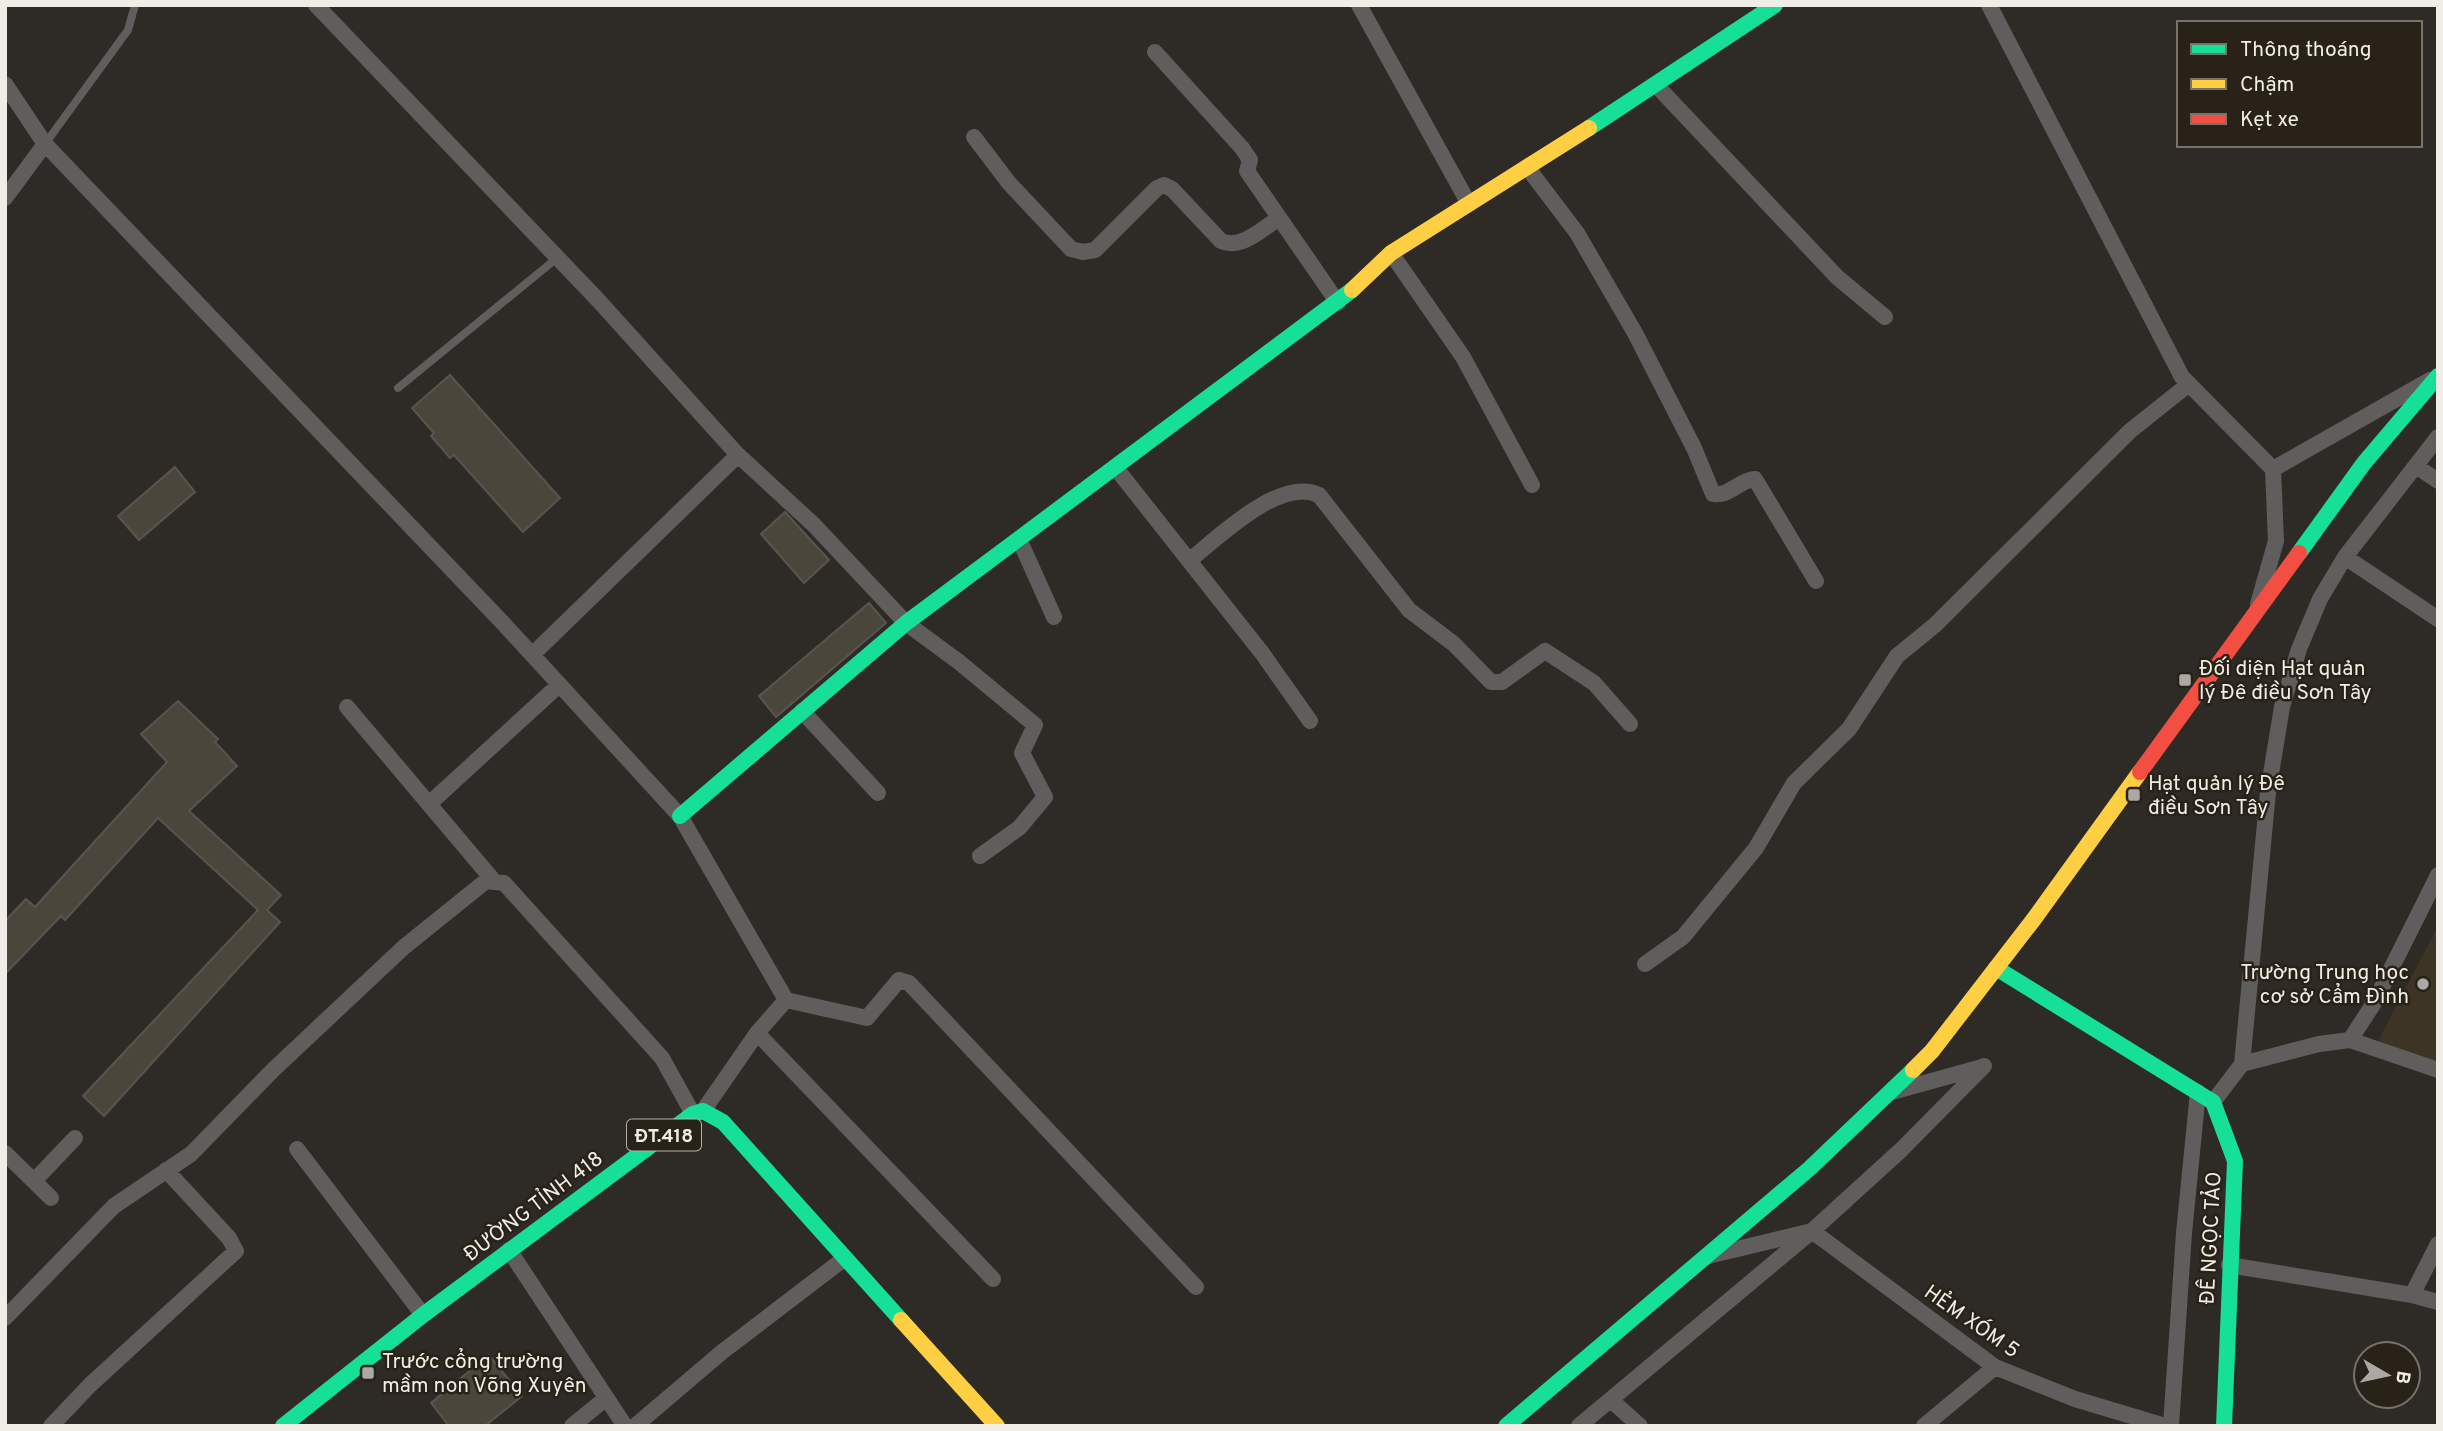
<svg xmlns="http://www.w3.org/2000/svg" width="2443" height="1431" viewBox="0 0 2443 1431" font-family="Overpass,sans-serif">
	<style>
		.built { fill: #3d3425 }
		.building { fill: #4b463c; stroke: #585551; stroke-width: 2 }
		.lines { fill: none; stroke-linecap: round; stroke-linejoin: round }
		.lane { stroke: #605e5d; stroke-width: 8 }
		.street { stroke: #605e5d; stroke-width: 16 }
		.fast { stroke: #16e098; stroke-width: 16 }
		.slow { stroke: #ffcf43; stroke-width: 16 }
		.jam { stroke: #f24e42; stroke-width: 16 }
		.poi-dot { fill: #aca8a3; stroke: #282218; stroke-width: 2.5 }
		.labels { text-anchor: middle; stroke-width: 5; stroke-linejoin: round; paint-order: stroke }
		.shield { fill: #282218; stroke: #b4afa8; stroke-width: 2 }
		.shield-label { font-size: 19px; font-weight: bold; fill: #f0ece6 }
		.poi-label { font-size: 21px; fill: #f0ece6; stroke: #282218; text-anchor: start }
		.street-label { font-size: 21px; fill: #f0ece6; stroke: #282218 }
	</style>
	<rect width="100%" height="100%" fill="#2e2b26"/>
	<path class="built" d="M2438,926V1075L2377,1043Z"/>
	<path class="building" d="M450,375L560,498L523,532L454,455L450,458L431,436L434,433L412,408Z
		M175,467L195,492L139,540L118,516Z
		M785,512L829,560L804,583L761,534Z
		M869,603L886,623L776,717L759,696Z
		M178,701L218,739L215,742L237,766L189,811L281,895L267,910L280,922L104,1116L83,1096L258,910L158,818L65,920L61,916L5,974V921L26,899L35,907L167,762L141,734Z
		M489,1355L522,1396L485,1426H449L431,1403Z"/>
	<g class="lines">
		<path class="lane" d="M45,144L128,30L135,5
			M398,388L557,258"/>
		<path class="street" d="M316,5L598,300L738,455L814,525L906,623L959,662L1035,725L1022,753L1045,797L1019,828L980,856
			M1359,5L1469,204
			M1989,5L2182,377L2273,469L2430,380
			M1155,52L1242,148L1250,160L1247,171L1338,303
			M5,84L45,144L502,622L680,816L786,1000L757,1033L703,1111
			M1656,85L1837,277L1885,317
			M974,137L1009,183L1071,249L1083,252L1095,250L1157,188L1164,185L1172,189L1221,241C1241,250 1262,229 1279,218
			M1527,167L1577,233L1635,333L1694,448L1713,494C1729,497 1739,480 1755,479L1816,581
			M5,198L45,144
			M1391,253L1463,357L1532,485
			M2416,466L2438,481
			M1115,467L1262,653L1310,721
			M1019,539L1054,617
			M2345,557L2438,619
			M1189,561C1218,537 1281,476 1319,495L1409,610L1454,644L1491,682H1502L1545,651L1594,683L1630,724
			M2258,604L2276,541L2273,469
			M532,655L738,455
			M347,707L493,880
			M802,711L878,793
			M429,804L559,685
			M1645,964L1683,937L1756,848L1794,783L1849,729L1897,656L1935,625L2130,431L2189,384
			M786,1000L867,1018L899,980L909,983L1196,1287
			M757,1033L993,1279
			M2350,1040L2438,1070
			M2242,1064L2319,1044L2350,1040L2374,1003L2438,875
			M1892,1092L1982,1067
			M2213,1102L2242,1064L2268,792L2282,707L2299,649L2320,599L2345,557L2438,437
			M297,1149L423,1315
			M5,1153L51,1198
			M34,1181L75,1138
			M2438,1244L2412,1295L2438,1302
			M509,1250L625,1426
			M1708,1256L1812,1231L1995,1367L2075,1399L2165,1426
			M2229,1265L2412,1295
			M5,1318L114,1206L191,1154L273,1070L404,947L486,881L504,883L662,1058L693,1114
			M1612,1401L1640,1426
			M51,1426L90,1385L236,1251L229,1238L166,1170
			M572,1426L605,1399
			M635,1426L722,1352L845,1258
			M1579,1426L1812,1231L1901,1150L1984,1066
			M1924,1426L1995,1367
			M2171,1426L2184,1233L2198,1092"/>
		<path class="fast" d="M1589,128L1775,5
			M2299,553L2364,463L2438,376
			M680,816L906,623L1352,290
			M1996,968L2213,1102L2235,1161L2224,1426
			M283,1426L423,1315L693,1114L703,1111L723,1122L901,1320
			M1506,1426L1809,1169L1913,1070"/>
		<path class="slow" d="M1352,290L1391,253L1589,128
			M1913,1070L1932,1051L2034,919L2140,772
			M901,1320L997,1426"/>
		<path class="jam" d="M2140,772L2299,553"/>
	</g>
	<g class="poi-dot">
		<rect x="2178" y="673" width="14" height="14" rx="3.5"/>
		<rect x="2127" y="788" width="14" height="14" rx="3.5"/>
		<circle cx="2423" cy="984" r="7"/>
		<rect x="361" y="1366" width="14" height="14" rx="3.5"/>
	</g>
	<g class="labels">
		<rect class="shield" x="627" y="1119.5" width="74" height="31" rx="5"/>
		<g class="shield-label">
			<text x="664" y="1142">ĐT.418</text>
		</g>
		<g class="poi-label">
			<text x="2199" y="675">Đối diện Hạt quản<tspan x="2199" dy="24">lý Đê điều Sơn Tây</tspan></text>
			<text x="2148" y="790">Hạt quản lý Đê<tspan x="2148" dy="24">điều Sơn Tây</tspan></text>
			<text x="2409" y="979" text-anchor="end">Trường Trung học<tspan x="2409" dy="24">cơ sở Cẩm Đình</tspan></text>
			<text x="382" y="1368">Trước cổng trường<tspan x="382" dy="24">mầm non Võng Xuyên</tspan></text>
		</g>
		<g class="street-label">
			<text transform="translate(533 1206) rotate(-37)" y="7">ĐƯỜNG TỈNH 418</text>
			<text transform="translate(2210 1238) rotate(-87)" y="7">ĐÊ NGỌC TẢO</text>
			<text transform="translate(1972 1321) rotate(35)" y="7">HẺM XÓM 5</text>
		</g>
	</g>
	<rect width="2443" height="1431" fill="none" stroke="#f0ece6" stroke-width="14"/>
	<rect x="2177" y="21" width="245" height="126" fill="#282218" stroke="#78736a" stroke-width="2"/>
	<rect x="2191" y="44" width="35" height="10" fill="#16e098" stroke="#78736a" stroke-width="2"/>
	<text x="2240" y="56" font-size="21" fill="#f0ece6">Thông thoáng</text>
	<rect x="2191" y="79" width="35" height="10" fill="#ffcf43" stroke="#78736a" stroke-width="2"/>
	<text x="2240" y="91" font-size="21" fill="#f0ece6">Chậm</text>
	<rect x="2191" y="114" width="35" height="10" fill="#f24e42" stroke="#78736a" stroke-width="2"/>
	<text x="2240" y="126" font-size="21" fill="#f0ece6">Kẹt xe</text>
	<g transform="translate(2387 1375) rotate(99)"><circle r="33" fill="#282218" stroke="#78736a" stroke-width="2"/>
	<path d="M0-5L12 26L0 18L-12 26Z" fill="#aca8a3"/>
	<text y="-10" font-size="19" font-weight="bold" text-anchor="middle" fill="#f0ece6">B</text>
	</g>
</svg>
